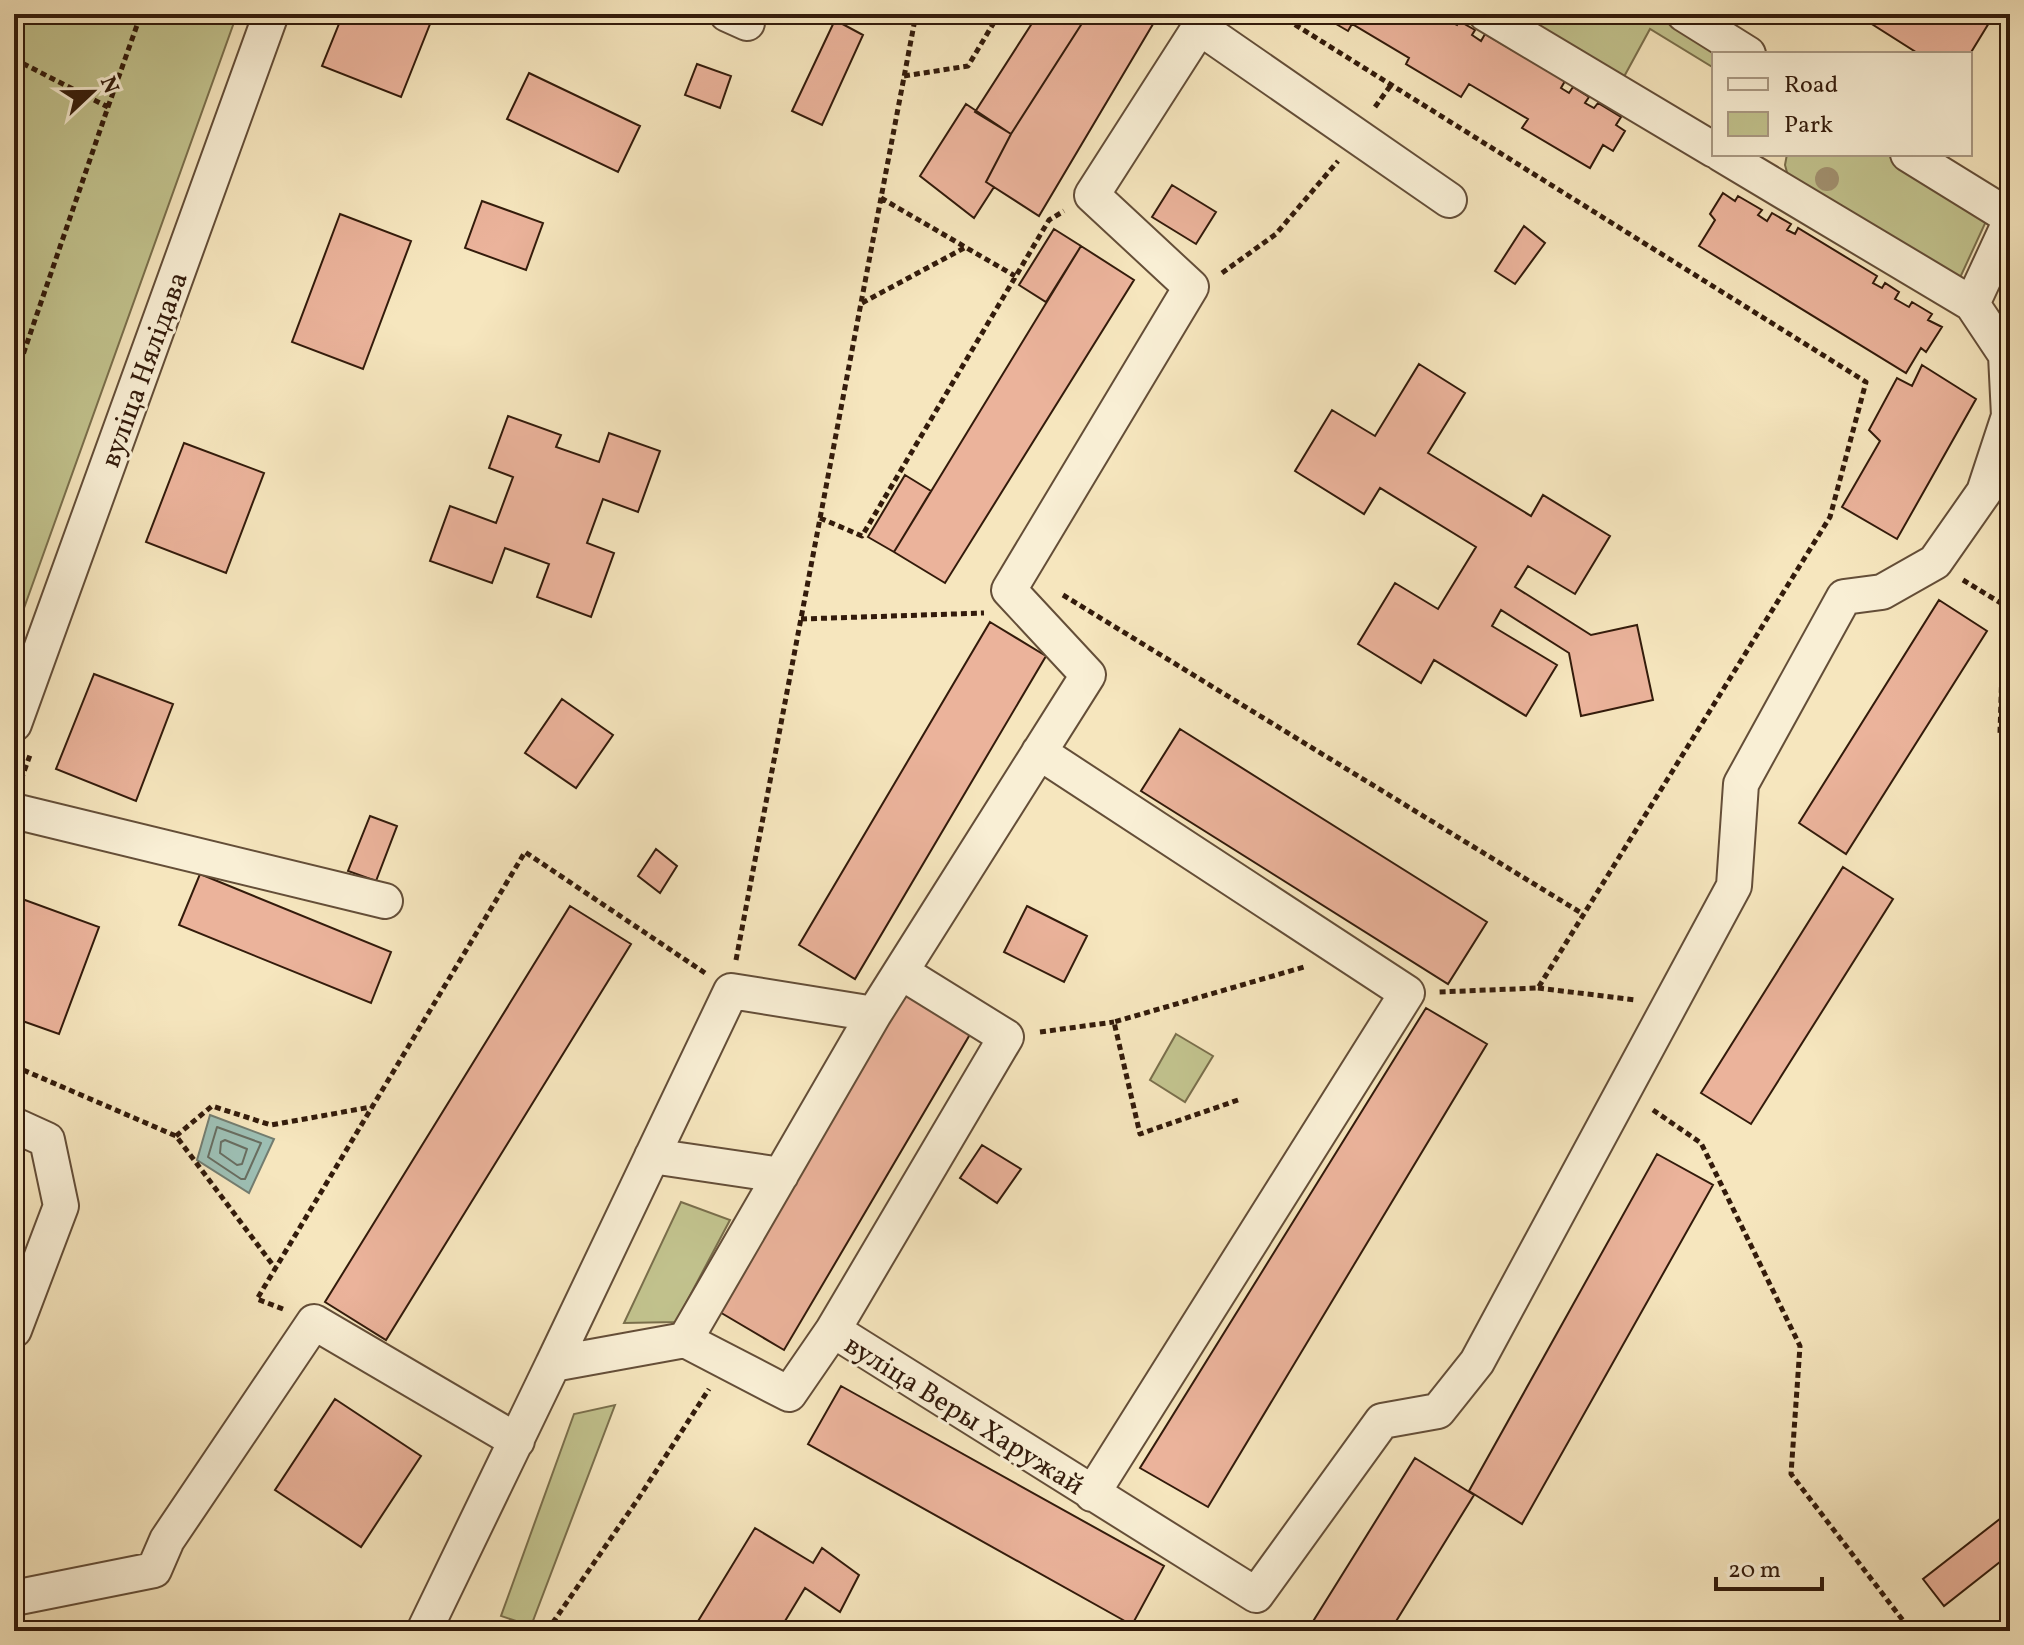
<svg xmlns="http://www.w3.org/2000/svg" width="2024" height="1645" viewBox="0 0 2024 1645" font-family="Vollkorn,serif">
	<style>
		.green { fill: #c2c38e; stroke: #7a6f4c; stroke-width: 2 }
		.water { fill: #9dbfb4; stroke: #737d70; stroke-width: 2 }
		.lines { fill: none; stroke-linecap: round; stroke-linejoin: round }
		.shore { stroke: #686d60; stroke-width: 2 }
		.building { fill: #ebb39b; stroke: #331b0b; stroke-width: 2 }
		.minor-casing { stroke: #644e38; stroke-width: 38 }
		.path { stroke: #331b0b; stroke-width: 5; stroke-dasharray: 6 4; stroke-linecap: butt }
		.minor { stroke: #f9efd5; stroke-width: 34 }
		.tree { fill: #a29271 }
		.labels { text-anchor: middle; stroke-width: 6; stroke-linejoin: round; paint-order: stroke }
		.street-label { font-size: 28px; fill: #331b0b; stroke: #f9efd5 }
	</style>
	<rect width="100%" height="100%" fill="#f6e6be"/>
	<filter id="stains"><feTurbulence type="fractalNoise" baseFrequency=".0025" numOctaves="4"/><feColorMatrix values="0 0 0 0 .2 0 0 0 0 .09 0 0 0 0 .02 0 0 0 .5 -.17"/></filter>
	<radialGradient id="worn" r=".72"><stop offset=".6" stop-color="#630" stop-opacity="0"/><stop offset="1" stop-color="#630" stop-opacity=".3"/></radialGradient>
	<path class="green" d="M14,14H237L14,636Z
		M1504,14H1660L1725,54H1714V68L1650,29L1620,84Z
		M1787,154H1886L1988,217L1952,295L1792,191L1785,165Z
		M1176,1034L1213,1056L1185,1102L1150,1080Z
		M681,1202L730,1220L676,1322L624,1323Z
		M615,1405L531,1626L501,1616L574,1414Z"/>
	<path class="water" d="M210,1115L274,1139L249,1193L197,1160Z"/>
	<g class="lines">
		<path class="shore" d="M217,1127L261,1143L245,1179H241L208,1157Z
			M225,1140L247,1149L242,1164L237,1165L220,1153L221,1142Z"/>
	</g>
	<path class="building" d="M343,14H434L401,97L322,66Z
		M1038,14H1088L1011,134L975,112Z
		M1088,14H1159L1039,216L986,182L1011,134Z
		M1319,14H1451L1447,20L1457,25L1459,21L1475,30L1472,35L1481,41L1485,34L1565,81L1561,88L1569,93L1573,87L1589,97L1585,103L1594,108L1598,103L1621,117L1616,125L1625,131L1613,151L1603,145L1590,168L1522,128L1528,119L1469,84L1461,97L1406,64L1409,58L1352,24L1348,31Z
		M1856,14H1986L1992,18L1970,54H1919Z
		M1986,14H2010V29Z
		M835,20L863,35L822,125L792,111Z
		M697,64L731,76L720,108L685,95Z
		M529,73L640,126L618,172L507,119Z
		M966,104L1011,134L986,182L994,187L974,218L920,176Z
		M1172,185L1216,212L1196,244L1152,217Z
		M1723,193L1735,201L1738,196L1762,210L1758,215L1767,221L1772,213L1791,224L1787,230L1795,234L1798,228L1877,276L1873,283L1882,288L1885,283L1899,292L1895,299L1909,307L1912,302L1932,314L1928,320L1942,327L1926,352L1921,348L1906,373L1699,246L1715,220L1710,214Z
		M482,201L543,223L526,270L465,248Z
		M340,214L411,241L363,369L292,342Z
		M1524,226L1545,243L1515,284L1495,271Z
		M1054,229L1081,246L1046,302L1019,285Z
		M1081,246L1134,280L945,583L894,552Z
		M1419,364L1465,393L1428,453L1531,516L1543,495L1610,536L1575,594L1528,566L1515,587L1591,635L1637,625L1653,700L1581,716L1569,653L1501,610L1492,626L1557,665L1526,716L1434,660L1421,683L1358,644L1395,583L1438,609L1476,547L1380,488L1364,514L1295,471L1332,410L1375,436Z
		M1922,365L1976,399L1897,539L1842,507L1880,441L1869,430L1897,378L1912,386Z
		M508,416L561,435L556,447L599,462L609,433L660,451L638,512L603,499L587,543L614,553L591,617L537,597L549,564L505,548L492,583L430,561L450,506L496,523L513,477L489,468Z
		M184,443L264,473L226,573L146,542Z
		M905,475L931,491L894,552L868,537Z
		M1939,600L1987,631L1846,854L1799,823Z
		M990,622L1046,656L855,979L799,945Z
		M94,674L173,704L136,801L56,769Z
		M562,699L613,735L576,788L525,753Z
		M1180,729L1487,922L1448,984L1141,791Z
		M370,816L397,826L376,881L348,871Z
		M656,849L677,866L660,893L638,876Z
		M1843,867L1893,899L1751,1124L1701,1093Z
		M200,874L391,952L371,1003L179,925Z
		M14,896L99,927L59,1034L14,1018Z
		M570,906L631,944L386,1340L325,1302Z
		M1027,906L1087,936L1064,982L1004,952Z
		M905,991L972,1031L784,1350L718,1311Z
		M1426,1008L1487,1044L1208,1507L1140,1468Z
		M982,1145L1021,1169L997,1203L960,1178Z
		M1657,1154L1713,1185L1522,1524L1469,1491Z
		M841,1386L1164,1566L1132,1625L808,1444Z
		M335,1399L421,1456L361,1547L275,1490Z
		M1415,1458L1474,1495L1390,1631H1307Z
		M2010,1511V1554L1944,1606L1923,1579Z
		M755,1528L813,1563L822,1548L859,1575L840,1612L805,1588L779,1631H692Z"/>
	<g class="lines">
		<g class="minor-casing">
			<path id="minor" d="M727,14L747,23
				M1486,14L1714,150
				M1684,14L1748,54
				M1199,27L1449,200
				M1908,154L2010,217
				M1972,304L2010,222
				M14,724L271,14
				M1039,752L1407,993L1092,1494
				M14,811L385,901
				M14,1125L47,1140L61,1206L14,1330
				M652,1156L781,1175
				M833,1330L1006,1037L901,972
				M685,1340L874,1014L1088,675L1009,590L1191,287L1092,195L1208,14
				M553,1364L731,991L874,1014
				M14,1598L154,1570L167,1540L314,1322L517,1441
				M424,1631L553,1364L685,1340L789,1394L833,1330L1256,1595L1382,1421L1438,1411L1477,1362L1734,886L1741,784L1844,597L1882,592L1935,562L1984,492L2009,416L2006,355L1972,304L1721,154"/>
		</g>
		<path class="path" d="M1278,14L1866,382L1830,517L1538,988L1438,992
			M14,59L108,107L14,381
			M904,76L968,66L999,14
			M108,107L141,14
			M1375,107L1391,85
			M881,198L1015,276
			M1222,273L1276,234L1338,161
			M862,303L966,247
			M820,518L862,536L1049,220L1064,211
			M1963,580L2004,605L2000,733L2010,736
			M1063,595L1583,914
			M801,619L984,613
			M21,780L30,755
			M736,960L916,14
			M1538,988L1636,1000
			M1040,1032L1114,1022
			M14,1066L176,1136L275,1268
			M1238,1100L1140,1134L1114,1022L1304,967
			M1653,1110L1701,1143L1800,1346L1791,1474L1911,1631
			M176,1136L212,1106L271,1125L371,1107
			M283,1309L257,1299L525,852L705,973
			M547,1631L638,1499L709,1389"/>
		<use href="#minor" class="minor"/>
	</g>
	<circle class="tree" cx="1827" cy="179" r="12"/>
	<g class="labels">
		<g class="street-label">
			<text transform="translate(143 369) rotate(-70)" y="10">вуліца Нялідава</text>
			<text transform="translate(965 1414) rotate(32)" y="10">вуліца Веры Харужай</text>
		</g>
	</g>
	<rect width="2024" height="1645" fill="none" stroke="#f6e6be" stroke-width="48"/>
	<rect x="16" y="16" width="1992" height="1613" fill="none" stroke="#331b0b" stroke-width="4"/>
	<rect x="24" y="24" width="1976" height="1597" fill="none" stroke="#331b0b" stroke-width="2"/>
	<rect x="1712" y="52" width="260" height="104" fill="#f9efd5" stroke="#aa9a84" stroke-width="2"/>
	<rect x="1728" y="78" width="40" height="12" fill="#f9efd5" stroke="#aa9a84" stroke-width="2"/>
	<text x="1784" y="92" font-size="24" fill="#331b0b">Road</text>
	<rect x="1728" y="112" width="40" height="24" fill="#c2c38e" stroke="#aa9a84" stroke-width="2"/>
	<text x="1784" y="132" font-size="24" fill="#331b0b">Park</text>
	<g transform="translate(92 92) rotate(68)" stroke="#f9efd5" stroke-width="6" paint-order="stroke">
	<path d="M0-6L14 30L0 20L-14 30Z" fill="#331b0b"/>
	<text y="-12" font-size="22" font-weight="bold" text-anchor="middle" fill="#331b0b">N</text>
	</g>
	<path d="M1716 1577v12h106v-12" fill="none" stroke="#331b0b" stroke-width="4"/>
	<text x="1728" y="1577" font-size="24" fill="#331b0b" stroke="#f9efd5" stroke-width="6" paint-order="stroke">20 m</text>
	<rect width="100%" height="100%" filter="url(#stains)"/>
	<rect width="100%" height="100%" fill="url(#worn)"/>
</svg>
